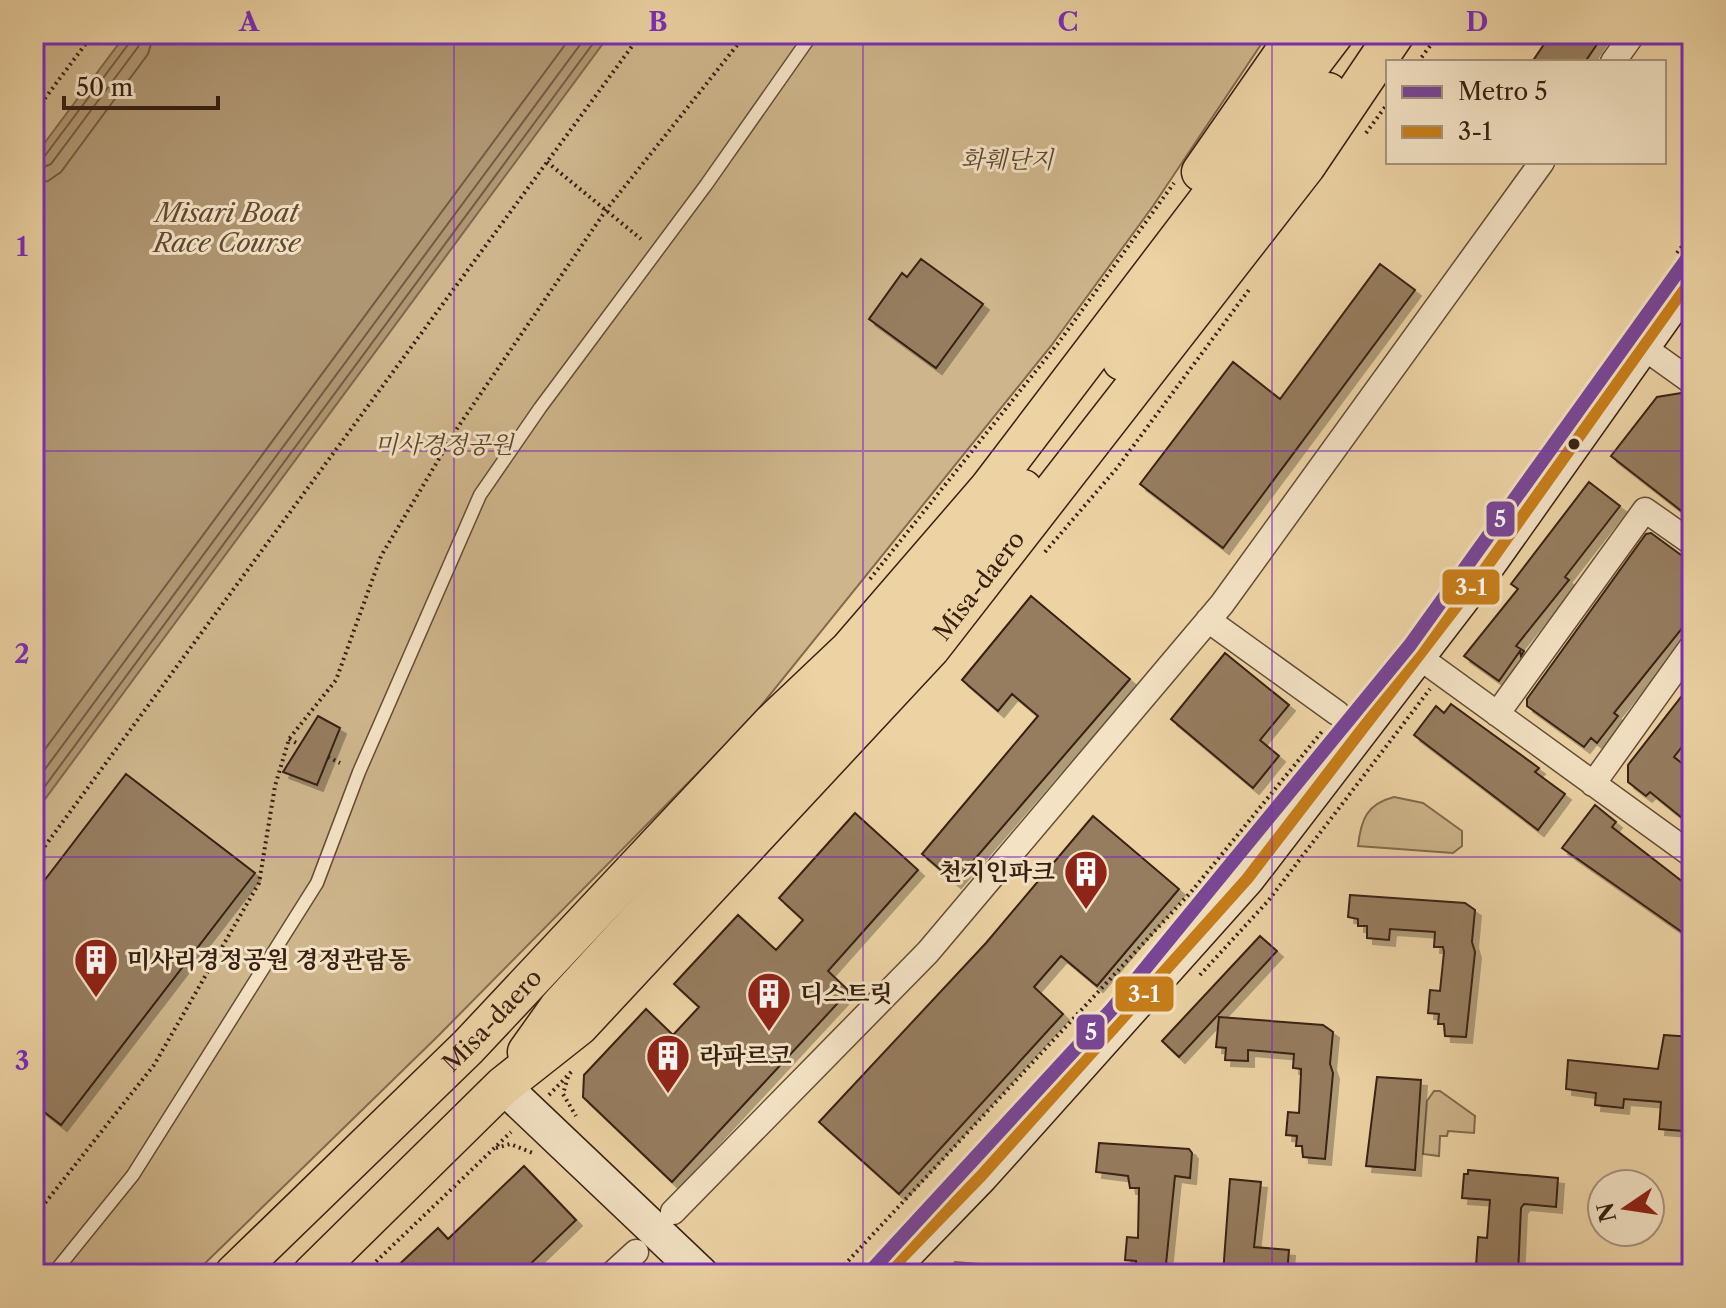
<svg xmlns="http://www.w3.org/2000/svg" width="1726" height="1308" viewBox="0 0 1726 1308" font-family="'Libre Caslon Text','Noto Serif KR',serif">
	<style>
		.green { fill: #ceb58b; stroke: #826a4e; stroke-width: 2 }
		.water { fill: #af9672; stroke: #7f674c; stroke-width: 2 }
		.lines { fill: none; stroke-linecap: round; stroke-linejoin: round }
		.shore { stroke: #735b42; stroke-width: 2 }
		.building { fill: #967d5e; stroke: #372012; stroke-width: 2; filter: url(#shadow) }
		.lane-casing { stroke: #644d36; stroke-width: 15 }
		.street-casing { stroke: #644d36; stroke-width: 27 }
		.secondary-casing { stroke: #372012; stroke-width: 37 }
		.primary-casing { stroke: #372012; stroke-width: 41 }
		.path { stroke: #372012; stroke-width: 4; stroke-dasharray: 2 4; stroke-linecap: butt }
		.lane { stroke: #f3e2c4; stroke-width: 12 }
		.street { stroke: #f3e2c4; stroke-width: 24 }
		.secondary { stroke: #f3e2c4; stroke-width: 34 }
		.primary { stroke: #edd3a4; stroke-width: 38 }
		.bus-1-casing { stroke: #f3e2c4; stroke-width: 18 }
		.bus-1 { stroke: #c87e1a; stroke-width: 12 }
		.metro-1-casing { stroke: #f3e2c4; stroke-width: 20 }
		.metro-1 { stroke: #794698; stroke-width: 14 }
		.grid { fill: none; stroke: #7b2cbf; stroke-width: 2; stroke-opacity: 0.55 }
		.bus-dot { fill: #372012; stroke: #f3e2c4; stroke-width: 3 }
		.labels { text-anchor: middle; stroke-width: 6; stroke-linejoin: round; paint-order: stroke }
		.park-label { font-size: 24px; font-style: italic; fill: #5d4530; stroke: #f3e2c4 }
		.street-label { font-size: 24px; fill: #372012; stroke: #f3e2c4 }
		.poi-label { font-size: 24px; font-weight: bold; fill: #372012; stroke: #f3e2c4; text-anchor: start }
		.water-label { font-size: 26px; font-style: italic; fill: #614934; stroke: #f3e2c4 }
		.line-badge { stroke: #f3e2c4; stroke-width: 3 }
		.badge-label { font-size: 22px; text-anchor: middle; font-weight: bold; fill: #fff }
		.neatline { fill: none; stroke: #7b2cbf; stroke-width: 3 }
		.grid-label { font-size: 26px; text-anchor: middle; font-weight: bold; fill: #7b2cbf }
	</style>
	<defs>
		<filter id="shadow"><feDropShadow dx="6" dy="6" stdDeviation="0" flood-color="#0004"/></filter>
	</defs>
	<rect width="100%" height="100%" fill="#edd3a4"/>
	<filter id="stains"><feTurbulence type="fractalNoise" baseFrequency=".0025" numOctaves="4"/><feColorMatrix values="0 0 0 0 .2 0 0 0 0 .09 0 0 0 0 .02 0 0 0 .5 -.17"/></filter>
	<radialGradient id="worn" r=".72"><stop offset=".6" stop-color="#630" stop-opacity="0"/><stop offset="1" stop-color="#630" stop-opacity=".3"/></radialGradient>
	<path class="green" d="M34,34H1268L1153,206L1051,346L748,722L438,1036L194,1274H34Z
		M1394,797L1423,803L1462,831V846L1453,853L1358,846C1361,819 1367,804 1394,797Z
		M1434,1091H1440L1475,1116L1474,1133L1448,1131L1447,1136H1440L1439,1156L1423,1154L1427,1101Z
		M955,1262L978,1264L977,1274H946Z"/>
	<path class="water" d="M126,34H610L34,814V157Z"/>
	<g class="lines">
		<path class="shore" d="M34,161L44,157L130,42L131,34
			M34,171L51,164L138,47L142,34
			M34,183L48,181L61,172L148,54L154,34
			M34,764L573,34
			M34,784L588,34
			M34,801L600,34"/>
	</g>
	<path class="building" d="M1551,34H1604L1585,62H1532Z
		M921,259L983,304L936,368L869,319L902,273L907,277Z
		M1380,264L1415,290L1223,548L1140,484L1233,362L1280,399Z
		M1681,393L1692,402V503L1684,513L1611,456L1657,397Z
		M1589,482L1620,506L1565,577L1569,580L1516,646L1524,651L1521,656L1520,651L1499,681L1464,656L1518,589L1511,584Z
		M1651,533L1692,563V616L1614,713L1618,716L1597,743L1591,738L1584,747L1527,706V699L1646,534Z
		M1031,596L1130,679L955,882L922,854L1038,716L1012,694L998,711L962,680Z
		M1225,653L1289,705L1260,740L1279,756L1253,788L1171,719Z
		M1692,683V734L1674,757L1692,771V826L1650,792L1646,796L1628,782V765Z
		M1451,704L1539,768L1535,772L1565,794L1538,830L1414,735L1436,706L1444,713Z
		M318,716L340,728L317,785L283,772Z
		M126,774L255,873L61,1125L34,1104V894Z
		M1595,805L1616,822L1612,827L1692,889V939L1562,848Z
		M855,813L918,870L828,971L849,991L672,1182L583,1097L584,1075L646,1009L673,1035L699,1007L674,984L738,915L776,950L803,920L779,898Z
		M1093,816L1179,889L1097,986L1061,956L1034,987L1063,1014L899,1194L819,1122L986,943Z
		M1350,895L1465,903L1475,910L1472,942L1475,952L1466,1037L1445,1036L1444,1024H1438L1439,1014L1428,1013L1430,990L1440,991L1444,952L1443,947H1434L1435,932L1390,929L1389,940L1367,938V926H1358V919L1348,917Z
		M1260,936L1277,951L1179,1057L1162,1041Z
		M1219,1017L1323,1025L1333,1032L1330,1064L1333,1073L1325,1159L1303,1157L1302,1146H1296L1297,1136L1286,1135L1288,1112L1299,1113L1301,1074V1069L1293,1068L1294,1054L1248,1050V1061L1225,1060L1226,1048L1216,1047Z
		M1664,1035L1692,1037L1687,1127L1683,1131L1659,1129L1661,1102L1624,1099L1623,1108L1595,1105L1596,1093L1566,1089L1568,1060L1658,1069Z
		M1377,1077L1421,1080L1415,1170L1366,1166Z
		M1099,1143L1189,1149L1192,1153L1190,1178L1175,1176L1165,1274H1137L1136,1261L1125,1260L1127,1237L1138,1238L1139,1188H1130L1128,1176L1096,1172Z
		M524,1166L576,1220L520,1274H389L438,1228L448,1239Z
		M1468,1170L1558,1178L1556,1207L1524,1204L1521,1208L1518,1274H1487L1488,1267L1476,1266L1478,1237L1487,1238L1490,1200L1462,1198L1464,1174H1468Z
		M1230,1179L1261,1182L1254,1247L1289,1250L1287,1274H1223Z"/>
	<g class="lines">
		<g class="lane-casing">
			<path id="lane" d="M53,1274L133,1175L317,883L359,772L480,495L540,408L706,185L812,34"/>
		</g>
		<g class="street-casing">
			<path id="street" d="M1613,62L1633,34
				M1643,347L1692,382
				M1208,620L1337,713
				M1419,657L1692,855
				M1497,714L1645,510L1692,543
				M1593,784L1692,646
				M673,1212L928,952L1222,604L1542,162
				M612,1274L636,1252"/>
		</g>
		<g class="secondary-casing">
			<path id="secondary" d="M503,1086L701,1274
				M886,1274L981,1176L1247,879L1485,569L1692,277"/>
		</g>
		<g class="primary-casing">
			<g id="primary">
				<path d="M1201,172L1297,34"/>
				<path d="M1122,361L1328,92"/>
				<path d="M527,1052L559,1007L905,630L1023,489"/>
				<path id="s1" d="M234,1274L468,1047L772,723L850,649L989,488L1334,34"/>
				<path id="s2" d="M312,1274L503,1086L579,1026L931,648L1306,166L1395,34"/>
			</g>
		</g>
		<path class="path" d="M1418,62L1439,34
			M34,113L93,34
			M1366,133L1388,103
			M547,162L641,239
			M1677,253L1692,233
			M1045,552L1117,468L1251,287
			M870,579L1059,342L1174,183
			M289,739L300,745
			M328,757L340,763
			M34,861L641,34
			M1200,975L1268,901L1430,689
			M568,1077L563,1094L576,1116
			M549,1095L573,1070
			M496,1148L510,1144L533,1153
			M34,1217L154,1065L259,883L275,786L289,739L336,680L381,556L458,427L606,210L746,34
			M727,1265L736,1274
			M363,1274L511,1132
			M836,1274L1191,892L1324,729"/>
		<use href="#lane" class="lane"/>
		<use href="#street" class="street"/>
		<use href="#secondary" class="secondary"/>
		<use href="#primary" class="primary"/>
		<g class="bus-1-casing">
			<path id="bus-1" d="M886,1274L981,1176L1247,879L1485,569L1692,277"/>
		</g>
		<use href="#bus-1" class="bus-1"/>
		<g class="metro-1-casing">
			<path id="metro-1" d="M868,1274L1112,1009L1410,645L1692,252"/>
		</g>
		<use href="#metro-1" class="metro-1"/>
	</g>
	<path class="grid" d="M454,34V1274M863,34V1274M1272,34V1274M34,451H1692M34,857H1692"/>
	<defs>
		<g id="building-pin" transform="scale(2.3)"><path d="M0 17L-7.5 6A9.5 9.5 0 1 1 7.5 6Z" fill="#8f2418" stroke="#f3e2c4"/><path d="M-4-6H4V6H1V3H-1V6H-4ZM-2.5-4.3h1.7v1.8h-1.7ZM.8-4.3h1.7v1.8H.8ZM-2.5-1h1.7V.8h-1.7ZM.8-1h1.7V.8H.8Z" fill="#fff"/></g>
	</defs>
	<g fill-rule="evenodd">
		<use href="#building-pin" x="1086" y="872"/>
		<use href="#building-pin" x="96" y="960"/>
		<use href="#building-pin" x="769" y="994"/>
		<use href="#building-pin" x="668" y="1056"/>
	</g>
	<circle class="bus-dot" cx="1574" cy="444" r="7"/>
	<g class="labels">
		<g class="park-label">
			<text x="1007" y="168">화훼단지</text>
			<text x="444" y="453">미사경정공원</text>
		</g>
		<g class="street-label">
			<text dy="8" stroke="none"><textPath href="#s2" startOffset="960">Misa-daero</textPath></text>
			<text dy="8" stroke="none"><textPath href="#s1" startOffset="362">Misa-daero</textPath></text>
		</g>
		<g class="poi-label">
			<text x="1055" y="880" text-anchor="end">천지인파크</text>
			<text x="127" y="968">미사리경정공원 경정관람동</text>
			<text x="800" y="1002">디스트릿</text>
			<text x="699" y="1064">라파르코</text>
		</g>
		<g class="water-label">
			<text x="227" y="222">Misari Boat<tspan x="227" dy="30">Race Course</tspan></text>
		</g>
	</g>
	<g class="line-badge">
		<rect x="1485" y="500" width="31" height="38" rx="8" fill="#794698"/>
		<rect x="1441" y="568" width="60" height="38" rx="8" fill="#c87e1a"/>
		<rect x="1114" y="975" width="61" height="38" rx="8" fill="#c87e1a"/>
		<rect x="1075" y="1013" width="31" height="38" rx="8" fill="#794698"/>
	</g>
	<g class="badge-label">
		<text x="1500" y="527">5</text>
		<text x="1471" y="595">3-1</text>
		<text x="1144" y="1002">3-1</text>
		<text x="1091" y="1040">5</text>
	</g>
	<rect width="1726" height="1308" fill="none" stroke="#edd3a4" stroke-width="88"/>
	<rect x="1386" y="60" width="280" height="104" fill="#f3e2c4" stroke="#a8947d" stroke-width="2"/>
	<rect x="1402" y="86" width="40" height="12" fill="#794698" stroke="#a8947d" stroke-width="2"/>
	<text x="1458" y="100" font-size="24" fill="#372012">Metro 5</text>
	<rect x="1402" y="126" width="40" height="12" fill="#c87e1a" stroke="#a8947d" stroke-width="2"/>
	<text x="1458" y="140" font-size="24" fill="#372012">3-1</text>
	<g transform="translate(1626 1208) rotate(257)"><circle r="38" fill="#f3e2c4" stroke="#a8947d" stroke-width="2"/>
	<path d="M0-6L14 30L0 20L-14 30Z" fill="#8f2418"/>
	<text y="-12" font-size="22" font-weight="bold" text-anchor="middle" fill="#372012">N</text>
	</g>
	<path d="M64 96v12h154v-12" fill="none" stroke="#372012" stroke-width="4"/>
	<text x="76" y="96" font-size="24" fill="#372012" stroke="#f3e2c4" stroke-width="6" paint-order="stroke">50 m</text>
	<rect x="44" y="44" width="1638" height="1220" class="neatline"/>
	<g class="grid-label">
		<text x="249" y="31">A</text>
		<text x="658" y="31">B</text>
		<text x="1068" y="31">C</text>
		<text x="1477" y="31">D</text>
		<text x="22" y="256">1</text>
		<text x="22" y="663">2</text>
		<text x="22" y="1070">3</text>
	</g>
	<rect width="100%" height="100%" filter="url(#stains)"/>
	<rect width="100%" height="100%" fill="url(#worn)"/>
</svg>
